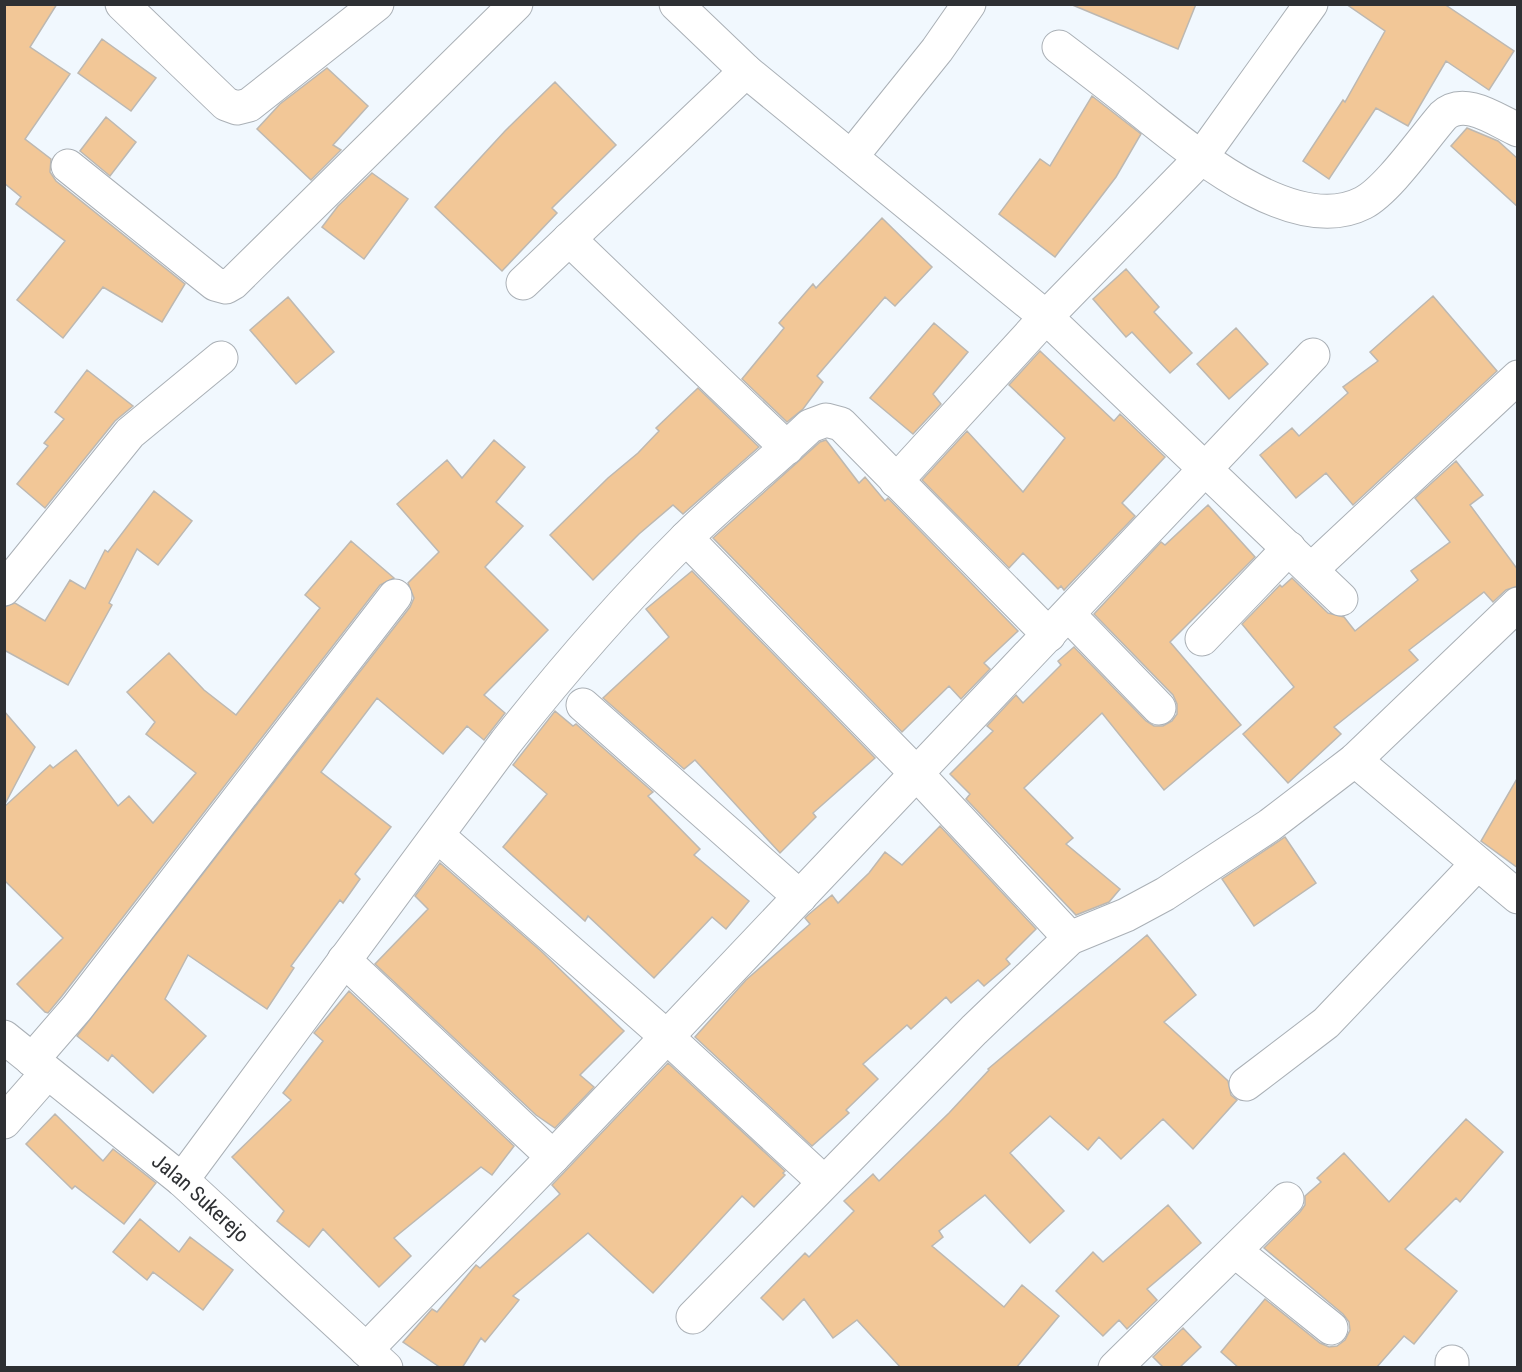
<svg xmlns="http://www.w3.org/2000/svg" width="1522" height="1372" viewBox="0 0 1522 1372" font-family="'Roboto Condensed',sans-serif">
	<style>
		.building { fill: #f2c797; stroke: #bdb8b1; stroke-width: 1.5 }
		.lines { fill: none; stroke-linecap: round; stroke-linejoin: round }
		.minor-casing { stroke: #aab0b6; stroke-width: 35 }
		.minor { stroke: #fff; stroke-width: 33 }
		.labels { text-anchor: middle; stroke-width: 6; stroke-linejoin: round; paint-order: stroke }
		.street-label { font-size: 21px; fill: #2e3033; stroke: #fff }
	</style>
	<rect width="100%" height="100%" fill="#f1f8fe"/>
	<path class="building" d="M4,4H57L30,47L70,74L25,139L51,159L50,172L56,181L185,284L162,322L103,287L63,338L17,300L65,241L16,204L21,197L4,183Z
		M1070,4H1196L1178,49Z
		M1346,4H1444L1514,51L1489,90L1446,61L1408,126L1376,108L1329,179L1303,161L1343,100L1345,102L1385,31Z
		M102,39L156,78L131,111L78,73Z
		M327,68L368,106L333,145L341,150L311,180L257,129L280,104Z
		M555,82L616,145L552,208L557,213L502,271L435,207L505,131Z
		M1092,96L1141,134L1116,177L1055,257L999,214L1040,159L1050,166Z
		M106,117L136,142L110,176L80,151Z
		M1467,128L1498,141L1518,159V207L1451,146Z
		M372,173L408,199L364,259L322,227L338,206Z
		M882,218L932,267L895,306L885,297L817,376L823,382L803,409L787,422L742,379L784,328L779,323L813,284L816,288Z
		M1126,269L1159,307L1154,312L1192,353L1170,373L1132,332L1126,337L1093,299Z
		M1433,296L1497,371L1353,505L1326,473L1296,498L1260,455L1292,428L1299,436L1348,393L1343,387L1378,361L1370,352Z
		M288,297L334,352L296,384L250,330Z
		M934,323L968,352L933,394L941,404L913,434L870,398Z
		M1236,328L1268,364L1229,399L1197,364Z
		M1040,351L1114,421L1120,414L1165,457L1122,503L1135,516L1064,590L1061,586L1058,589L1023,553L1009,568L922,480L967,431L1023,492L1065,438L1009,385Z
		M87,370L133,406L115,421L45,508L17,484L48,446L44,443L64,419L55,412Z
		M698,388L759,447L683,514L673,505L639,534L593,580L550,535L608,478L638,453L659,431L656,428Z
		M494,440L525,467L496,502L523,526L485,567L548,630L484,695L505,713L484,740L467,726L443,754L377,698L321,772L391,827L355,874L360,879L343,903L340,900L291,966L294,968L267,1009L188,955L165,999L206,1036L153,1093L112,1055L108,1061L77,1036L410,607L414,598L408,583L439,552L397,504L447,460L462,478Z
		M826,440L859,483L865,477L885,501L888,498L1018,631L984,663L990,669L961,699L949,686L902,732L713,538L820,442Z
		M1456,461L1483,495L1470,505L1518,570V586L1506,590L1493,602L1484,592L1409,650L1418,660L1334,727L1341,734L1288,783L1243,734L1294,687L1242,624L1280,585L1282,587L1292,578L1328,613L1344,617L1355,631L1418,580L1411,571L1450,542L1415,498Z
		M154,491L192,521L158,565L137,549L109,603L112,605L68,685L4,650V607L15,603L45,621L70,580L85,589L105,550L108,552Z
		M1208,505L1255,557L1170,642L1241,725L1164,790L1102,713L1024,788L1073,838L1066,844L1120,889L1109,902L1076,915L966,799L970,794L950,774L993,731L987,726L1016,695L1023,703L1061,665L1058,661L1074,647L1146,721L1154,726H1163L1172,721L1177,714V704L1173,695L1094,614L1161,542L1165,545Z
		M351,541L394,578L380,585L62,996L48,1013L45,1012L17,984L63,938L4,880V807L50,765L53,768L76,750L118,806L129,796L153,823L196,773L146,734L155,722L127,692L169,653L204,690L236,715L320,608L305,595Z
		M692,571L875,758L813,813L816,817L780,853L695,760L684,769L603,698L669,637L646,609Z
		M4,711L35,747L4,806Z
		M555,711L573,726L576,724L653,792L648,796L700,849L694,855L749,901L726,929L712,917L654,978L588,916L585,921L503,847L547,794L513,765Z
		M1518,777V868L1481,841Z
		M940,826L1036,929L1006,959L1010,964L984,986L978,980L951,1003L946,997L911,1029L907,1025L863,1064L878,1079L846,1110L849,1113L812,1146L695,1037L746,980L810,924L805,918L808,915L832,895L838,903L869,873L885,852L902,865Z
		M1285,837L1316,883L1254,926L1222,879Z
		M440,863L541,951L624,1031L580,1075L594,1087L555,1128L536,1115L375,964L428,909L415,896Z
		M1147,935L1196,995L1164,1022L1228,1081L1231,1095L1237,1100L1193,1149L1163,1119L1121,1159L1099,1137L1088,1150L1050,1116L1010,1153L1064,1211L1030,1243L985,1195L939,1231L943,1237L932,1246L1004,1307L1022,1285L1059,1316L1016,1368H901L857,1320L833,1338L804,1299L783,1320L761,1298L805,1253L809,1257L854,1211L844,1201L873,1174L879,1181L949,1113L989,1070L988,1069Z
		M349,991L514,1146L492,1175L481,1167L394,1238L411,1256L379,1287L323,1229L309,1247L277,1221L284,1211L232,1157L291,1100L283,1093L323,1041L314,1033Z
		M668,1063L785,1171L783,1173L785,1175L754,1207L742,1196L653,1293L588,1233L513,1296L519,1300L485,1342L481,1338L462,1368H441L403,1342L432,1309L437,1312L476,1265L480,1268L560,1194L552,1185Z
		M55,1114L103,1161L113,1149L156,1183L124,1224L75,1186L72,1189L26,1144Z
		M1466,1119L1503,1152L1460,1202L1456,1198L1405,1249L1457,1291L1414,1344L1404,1336L1376,1368H1239L1221,1352L1265,1299L1320,1343L1329,1347L1337,1346L1345,1340L1350,1330L1349,1322L1343,1314L1264,1248L1300,1212L1305,1205V1196L1321,1182L1317,1178L1344,1153L1389,1202Z
		M1168,1205L1201,1243L1147,1289L1157,1300L1127,1329L1119,1320L1103,1336L1056,1291L1093,1252L1103,1262Z
		M140,1219L179,1252L190,1237L233,1270L203,1310L153,1272L147,1280L113,1252Z
		M1183,1328L1201,1347L1179,1368H1164L1153,1357Z"/>
	<g class="lines">
		<g class="minor-casing">
			<g id="minor">
				<path d="M122,4L226,104L237,108L249,105L377,4"/>
				<path d="M676,4L746,71L1046,317L1341,599"/>
				<path d="M1059,47C1088,69 1117,91 1145,114C1194,153 1295,238 1363,203C1388,190 1423,139 1443,116C1464,96 1496,120 1518,130"/>
				<path d="M851,157L937,50L969,4"/>
				<path d="M68,166L215,284L226,287L233,283L516,4"/>
				<path d="M569,239L787,448"/>
				<path d="M523,283L746,71"/>
				<path d="M896,481L1046,317L1200,159L1311,4"/>
				<path d="M686,538L917,774L1070,938"/>
				<path d="M1312,569L1518,377"/>
				<path d="M4,589L130,433L221,358"/>
				<path d="M1069,615L1159,708"/>
				<path d="M1202,639L1289,548"/>
				<path d="M583,705L800,897"/>
				<path d="M1355,760L1518,897"/>
				<path d="M438,836L667,1037L824,1182"/>
				<path d="M344,960L553,1157"/>
				<path id="s1" d="M4,1037L182,1180L386,1368"/>
				<path d="M32,1060L77,1008L395,596"/>
				<path d="M1246,1084L1326,1023L1476,865"/>
				<path d="M4,1122L47,1073"/>
				<path d="M182,1180L506,742C562,671 620,604 684,540C724,500 769,465 810,426L826,420L841,424L1049,635"/>
				<path d="M1235,1251L1331,1328"/>
				<path d="M693,1317L974,1030L1070,938L1126,915L1165,894L1270,825L1355,760L1518,604"/>
				<path d="M366,1350L553,1157L1313,355"/>
				<path d="M1115,1368L1287,1199"/>
				<path d="M1452,1368V1362"/>
			</g>
		</g>
		<use href="#minor" class="minor"/>
	</g>
	<g class="labels">
		<g class="street-label">
			<text dy="7" stroke="none"><textPath href="#s1" startOffset="254">Jalan Sukerejo</textPath></text>
		</g>
	</g>
	<rect width="1522" height="1372" fill="none" stroke="#2e3033" stroke-width="12"/>
</svg>
